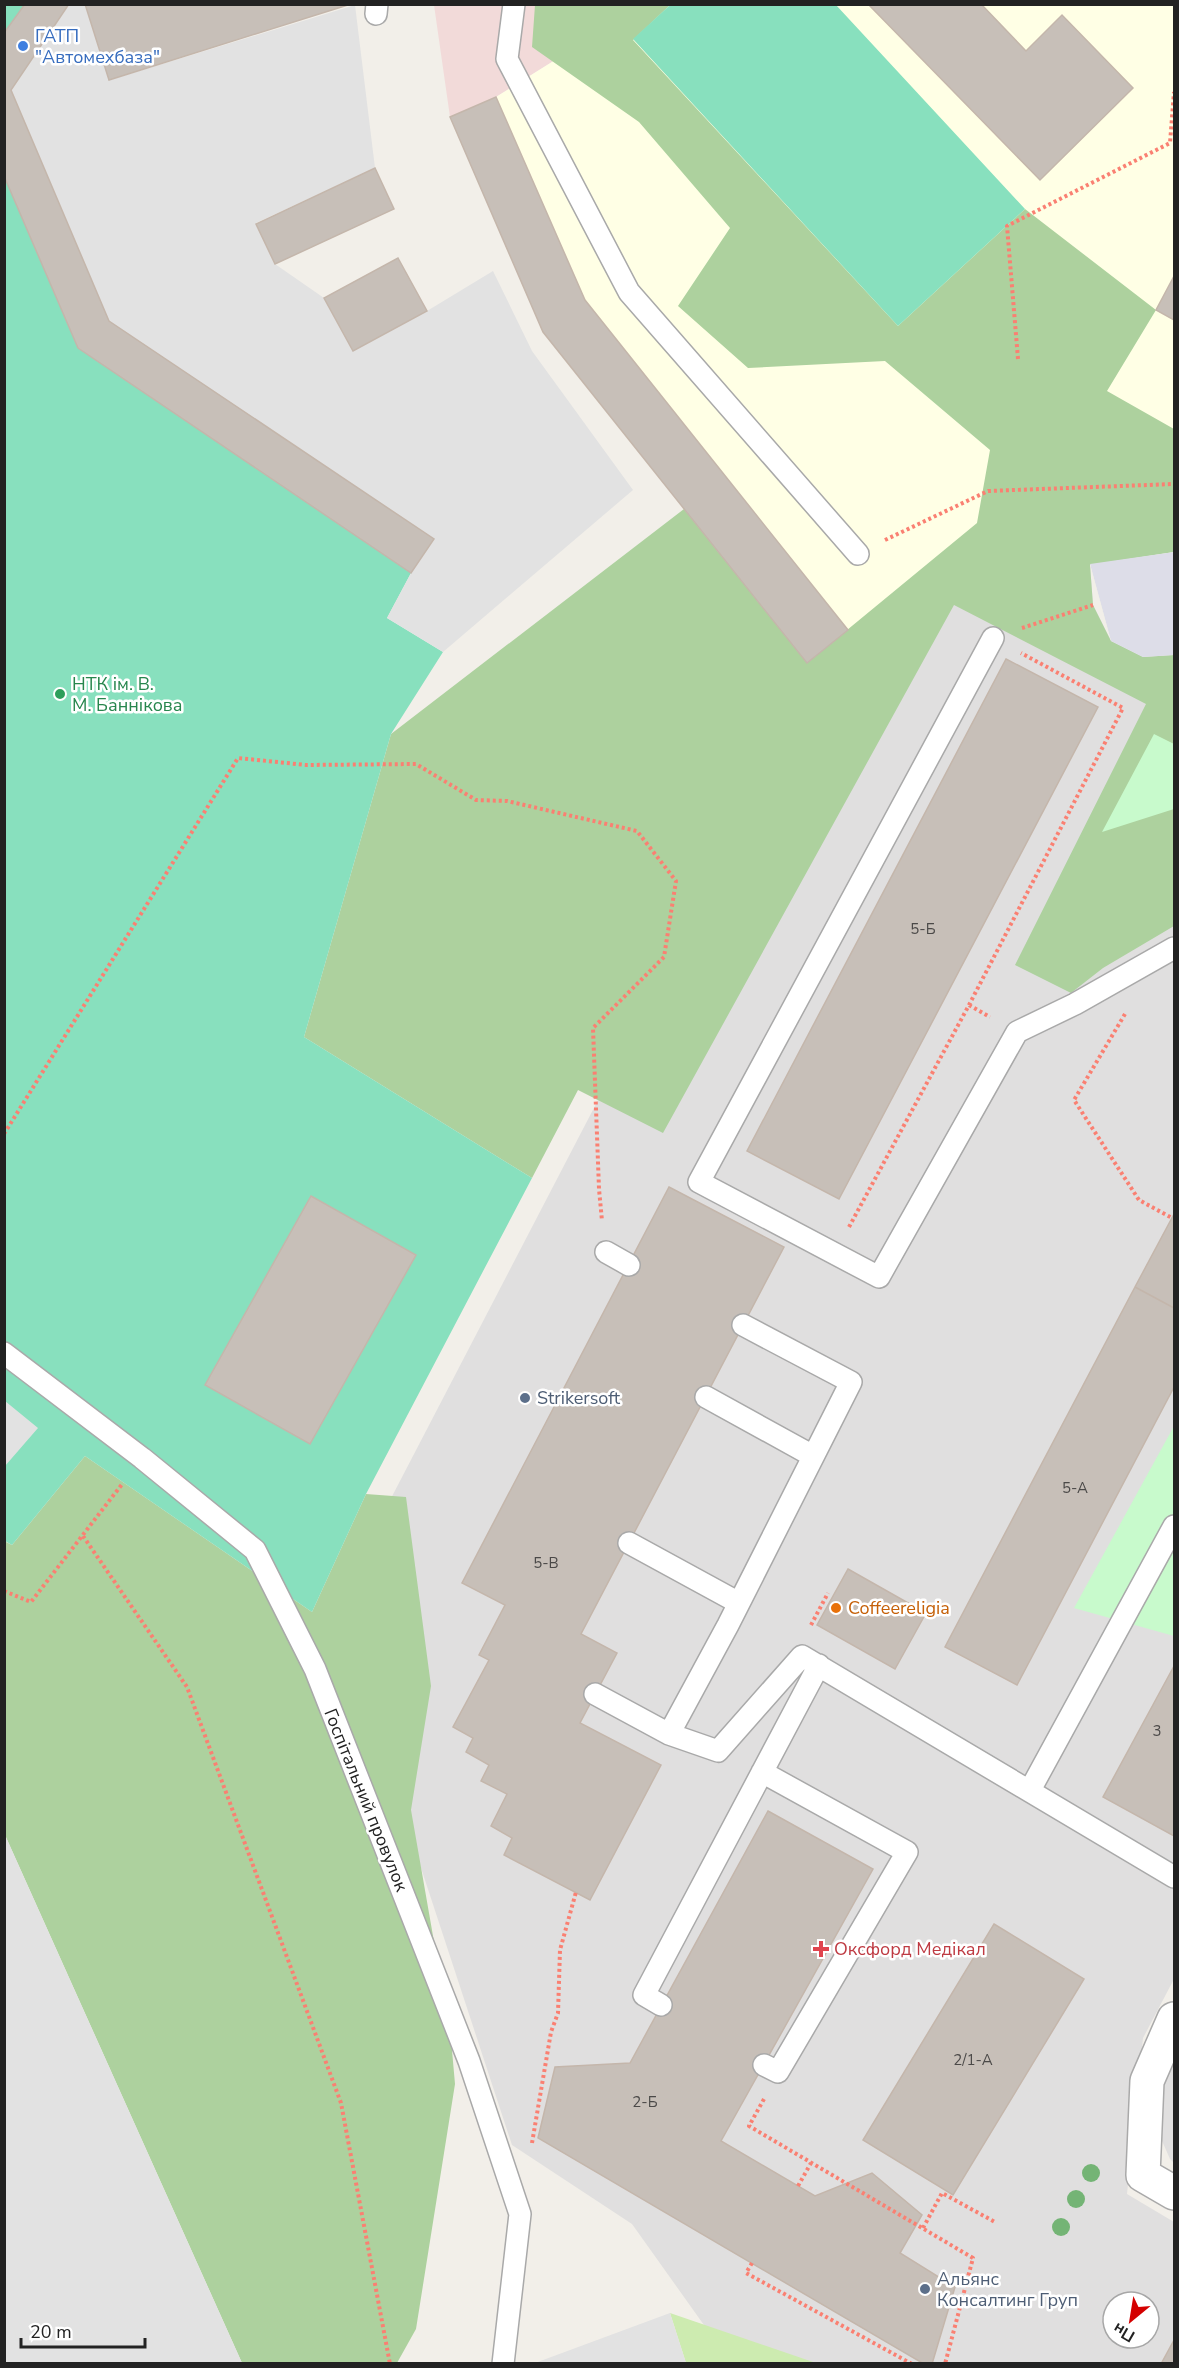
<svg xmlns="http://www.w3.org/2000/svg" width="1179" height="2368" viewBox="0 0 1179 2368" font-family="'Nunito Sans',sans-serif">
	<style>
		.residential { fill: #e0dfdf; fill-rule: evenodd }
		.commercial { fill: #f2dad9 }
		.education { fill: #ffffe5 }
		.grass { fill: #cdebb0 }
		.forest { fill: #add19e }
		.park { fill: #c8facc }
		.pitch { fill: #88e0be }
		.parking { fill: #e2e2e2 }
		.plaza { fill: #dddde8 }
		.building { fill: #c7bfb8; stroke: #c4b6ab; stroke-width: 1.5 }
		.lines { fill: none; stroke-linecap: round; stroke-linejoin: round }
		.service-casing { stroke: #a9a9a9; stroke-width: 24 }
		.minor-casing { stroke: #a9a9a9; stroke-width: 36 }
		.path { stroke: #fa8072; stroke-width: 4; stroke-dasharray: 3 3; stroke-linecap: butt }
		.service { stroke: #fff; stroke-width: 21 }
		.minor { stroke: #fff; stroke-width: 33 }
		.tree { fill: #74b475 }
		.shop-dot { fill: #3f7fe0; stroke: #fff; stroke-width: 2 }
		.leisure-dot { fill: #2e9e5b; stroke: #fff; stroke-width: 2 }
		.service-dot { fill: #5c6f8a; stroke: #fff; stroke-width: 2 }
		.food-dot { fill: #e8710a; stroke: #fff; stroke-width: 2 }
		.health-dot { fill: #e0444e; stroke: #fff; stroke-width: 2 }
		.labels { text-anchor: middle; stroke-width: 5; stroke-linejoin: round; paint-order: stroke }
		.number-label { font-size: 15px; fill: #4b4948 }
		.shop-label { font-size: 18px; fill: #366cbe; stroke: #fff; text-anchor: start }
		.leisure-label { font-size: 18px; fill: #27864d; stroke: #fff; text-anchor: start }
		.service-label { font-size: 18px; fill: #4e5e75; stroke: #fff; text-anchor: start }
		.food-label { font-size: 18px; fill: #c56008; stroke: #fff; text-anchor: start }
		.street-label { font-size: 18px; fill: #222; stroke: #fff }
		.health-label { font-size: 18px; fill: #be3a42; stroke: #fff; text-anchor: start }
	</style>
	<rect width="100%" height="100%" fill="#f2efe9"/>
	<path class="residential" d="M1090,564L1093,605L1111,641L1143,657L1174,655V1979L1143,2038L1127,2194L1174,2222V2363H731L632,2224L512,2145L335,1606L818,677L848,630ZM1113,2302H1149V2338H1113Z
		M1174,2061V2163L1170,2159L1159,2134L1162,2085Z"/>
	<path class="commercial" d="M434,5H643L496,97L450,117Z"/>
	<path class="education" d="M643,5H1174V655L1111,641L1090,564L977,524L848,630L585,300L496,97Z"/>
	<path class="grass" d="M670,2313L816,2363H686Z"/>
	<path class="forest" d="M535,5H670L633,40L898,326L1025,209L1156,310L1107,391L1174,429V552L1090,565L1093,605L1111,641L1143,657L1174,655V926L1103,968L1071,993L1015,965L1146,704L954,605L663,1133L578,1090L532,1178L304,1037L391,734L684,509L807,663L977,523L990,450L885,361L748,368L678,306L730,228L639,122L532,47Z
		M85,1456L312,1612L366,1494L406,1497L431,1686L411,1810L451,2039L455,2084L416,2329L397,2363H242L5,1835L4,1541L12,1545Z"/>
	<path class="park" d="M1154,734L1174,744V809L1102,832Z
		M1174,1426V1636L1074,1608Z"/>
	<path class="pitch" d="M5,5H25L5,33Z
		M670,5H836L1025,209L898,326L633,39Z
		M5,176L78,348L411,573L387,618L443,652L391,734L304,1037L532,1178L366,1494L312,1612L85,1456L12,1545L5,1541Z"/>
	<path class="parking" d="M69,5H85L110,80L355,5L375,168L256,223L275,264L324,298L353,351L427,311L493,271L532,351L633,490L443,652L387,618L411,573L433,539L109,321L11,90Z
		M5,1401L38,1428L5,1466Z
		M5,1835L242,2363H5Z
		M670,2313L686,2363H535Z"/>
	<path class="plaza" d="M1174,552V655L1143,657L1111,641L1090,564Z"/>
	<path class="building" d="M25,4H69L11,90L109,321L434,539L411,573L78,348L4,176V33Z
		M85,4H351L109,80Z
		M868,4H981L1026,51L1062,15L1133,88L1040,180Z
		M496,97L585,300L848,630L807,663L543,332L450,117Z
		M375,168L394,209L275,264L256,224Z
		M398,258L427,311L353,351L324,298Z
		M1174,276V320L1156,310Z
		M1006,659L1098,707L839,1199L747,1151Z
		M669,1187L784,1247L581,1634L617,1653L580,1723L661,1765L590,1900L504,1855L512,1838L491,1826L507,1794L481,1781L489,1765L466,1752L473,1738L453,1727L489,1660L479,1655L505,1605L462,1583Z
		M311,1196L416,1255L310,1444L205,1385Z
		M1174,1214V1308L1135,1287Z
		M1135,1287L1174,1308V1387L1017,1685L945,1647Z
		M848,1569L926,1613L895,1669L817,1625Z
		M1174,1666V1836L1103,1797Z
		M768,1811L873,1869L721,2141L815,2196L872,2173L922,2215L900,2253L955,2287L932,2364H924L538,2138L555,2067L630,2063Z
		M994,1924L1084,1979L953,2195L863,2140Z
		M1174,2340V2364H1161Z"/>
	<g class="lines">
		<g class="service-casing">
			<path id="service" d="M514,4L507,59L629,292L858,554
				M376,14L377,4
				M993,638L699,1182L879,1277L1017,1032L1075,1004L1174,948
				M606,1252L629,1265
				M743,1325L851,1382L728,1625L669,1734L718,1751L802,1656L1174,1877
				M4,1353L142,1458L255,1550L315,1669L469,2061L520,2214L503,2364
				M706,1397L813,1456
				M629,1543L739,1603
				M595,1694L669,1734
				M762,1772L907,1852L778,2072L764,2065
				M1030,1790L1174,1526
				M661,2005L644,1995L819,1665"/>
		</g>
		<g class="minor-casing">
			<path id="minor" d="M1174,2019L1147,2081L1143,2175L1174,2193"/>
		</g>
		<path class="path" d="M1018,359L1007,226L1170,143L1174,92
			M885,540L988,491L1174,484
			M1022,628L1093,605
			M969,1005L990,1017
			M1125,1014L1074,1100L1139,1200L1172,1218
			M4,1134L238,758L306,765L416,764L476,800L507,801L637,831L676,881L664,957L593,1028L599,1189L602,1221
			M849,1227L969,1005L1123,708L1021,653
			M83,1536L187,1687L341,2103L390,2364
			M4,1591L31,1602L123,1483
			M811,1625L828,1593
			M764,2099L749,2126L973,2258L945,2364
			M532,2143L551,2032L558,2013L560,1950L576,1892
			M798,2186L811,2163
			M923,2228L942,2193L995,2222
			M752,2263L746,2273L912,2364"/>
		<use href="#service" class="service"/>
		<use href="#minor" class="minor"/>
	</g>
	<g class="tree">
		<circle cx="1091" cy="2173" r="9"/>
		<circle cx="1076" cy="2199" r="9"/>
		<circle cx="1061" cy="2227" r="9"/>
	</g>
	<circle class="shop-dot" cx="23" cy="46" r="6"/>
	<circle class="leisure-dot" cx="60" cy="694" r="6"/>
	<g class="service-dot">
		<circle cx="525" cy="1398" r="6"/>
		<circle cx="925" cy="2289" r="6"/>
	</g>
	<circle class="food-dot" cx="836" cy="1608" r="6"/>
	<path class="health-dot" d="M818 1940h6v6h6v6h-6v6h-6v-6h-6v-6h6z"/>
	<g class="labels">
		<g class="number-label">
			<text x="923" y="934">5-Б</text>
			<text x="1075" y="1493">5-А</text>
			<text x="546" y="1568">5-В</text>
			<text x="1157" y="1736">3</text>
			<text x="973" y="2065">2/1-А</text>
			<text x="645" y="2107">2-Б</text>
		</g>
		<g class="shop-label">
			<text x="35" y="42">ГАТП<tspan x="35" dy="21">"Автомехбаза"</tspan></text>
		</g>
		<g class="leisure-label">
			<text x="72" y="690">НТК ім. В.<tspan x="72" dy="21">М. Баннікова</tspan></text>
		</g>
		<g class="service-label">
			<text x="537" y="1404">Strikersoft</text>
			<text x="937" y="2285">Альянс<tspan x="937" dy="21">Консалтинг Груп</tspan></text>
		</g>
		<g class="food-label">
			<text x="848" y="1614">Coffeereligia</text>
		</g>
		<g class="street-label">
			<text transform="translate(366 1800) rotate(68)" y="6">Госпітальний провулок</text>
		</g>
		<g class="health-label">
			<text x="834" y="1955">Оксфорд Медікал</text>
		</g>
	</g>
	<rect width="1179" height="2368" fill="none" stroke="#222222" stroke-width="12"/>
	<g transform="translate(1131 2320) rotate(210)"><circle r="28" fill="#ffffff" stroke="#a7a7a7" stroke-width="1.5"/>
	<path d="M0-4.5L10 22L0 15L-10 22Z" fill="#d40000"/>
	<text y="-9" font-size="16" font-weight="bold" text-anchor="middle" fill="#222222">Пн</text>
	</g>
	<path d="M21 2338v9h124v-9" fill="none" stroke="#222222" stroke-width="3"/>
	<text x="30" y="2338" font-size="18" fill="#222222" stroke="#ffffff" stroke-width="4.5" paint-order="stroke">20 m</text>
</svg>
